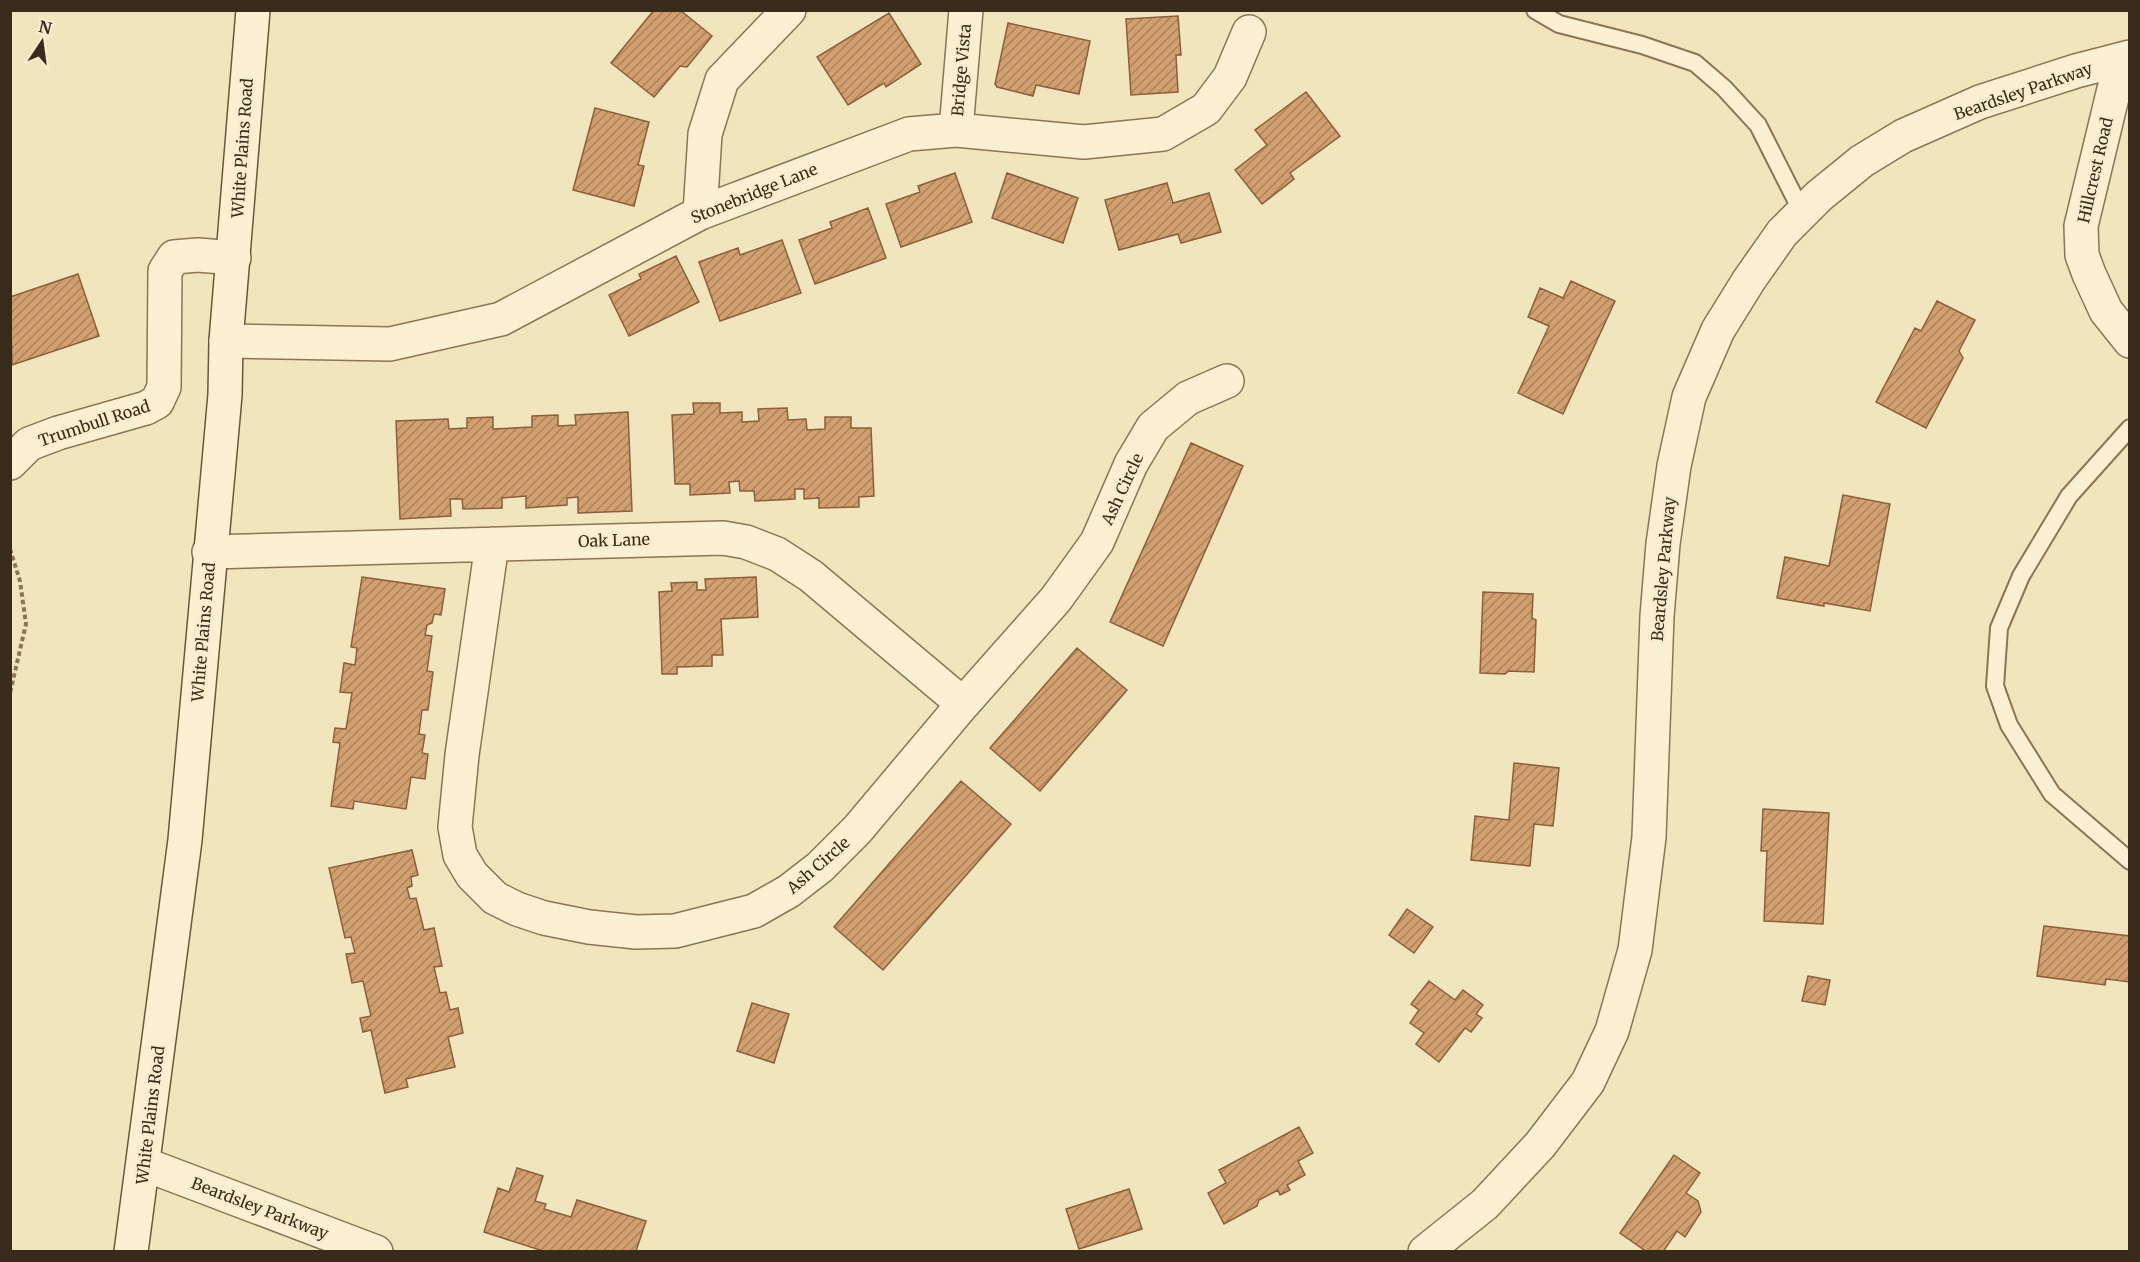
<svg xmlns="http://www.w3.org/2000/svg" width="2140" height="1262" viewBox="0 0 2140 1262" font-family="Merriweather,serif">
	<style>
		.building { fill: url(#building-hatch); stroke: #8b5f3a; stroke-width: 1.5 }
		.lines { fill: none; stroke-linecap: round; stroke-linejoin: round }
		.service-casing { stroke: #8a7556; stroke-width: 20 }
		.minor-casing { stroke: #8a7556; stroke-width: 36 }
		.secondary-casing { stroke: #6c5639; stroke-width: 36 }
		.path { stroke: #8a7556; stroke-width: 4; stroke-dasharray: 4.5 3; stroke-linecap: butt }
		.service { stroke: #fbf1d2; stroke-width: 16 }
		.minor { stroke: #fbf1d2; stroke-width: 33 }
		.secondary { stroke: #fbf1d2; stroke-width: 33 }
		.labels { text-anchor: middle; stroke-width: 5; stroke-linejoin: round; paint-order: stroke }
		.street-label { font-size: 16px; fill: #392b1b; stroke: #f8eece }
	</style>
	<defs>
		<pattern id="building-hatch" width="6" height="6" patternUnits="userSpaceOnUse" patternTransform="scale(1.5)"><rect width="6" height="6" fill="#d29f71"/><path d="M-1 1l2-2M0 6l6-6M5 7l2-2" fill="none" stroke="#ab825c"/></pattern>
	</defs>
	<rect width="100%" height="100%" fill="#f1e5be"/>
	<path class="building" d="M654,10H680L712,36L687,67L680,66L654,97L611,63Z
		M889,13L921,64L886,87L884,83L848,105L817,57Z
		M1178,16L1181,55H1176L1178,92L1131,95L1126,19Z
		M1008,23L1090,41L1079,94L1036,85L1033,96L997,87L995,84Z
		M1306,92L1340,136L1290,173L1294,179L1262,204L1235,170L1267,145L1255,130Z
		M595,108L649,122L638,165L644,166L634,206L573,190Z
		M955,173L972,222L901,247L886,204L920,192L918,186Z
		M1007,173L1078,198L1063,243L992,218Z
		M1167,183L1173,203L1209,193L1221,232L1181,243L1178,234L1119,250L1105,200Z
		M868,208L886,258L815,284L799,240L832,228L830,222Z
		M782,240L801,293L720,321L699,262L738,248L740,255Z
		M676,256L699,302L629,336L609,295L641,279L639,274Z
		M78,274L99,336L12,365L10,297Z
		M1571,281L1615,301L1563,414L1518,393L1549,326L1528,317L1540,288L1563,298Z
		M1937,301L1975,320L1959,351L1963,358L1926,428L1876,402L1915,328L1921,331Z
		M693,403H720V413L742,412V422L759,421L758,409L787,408L788,420L806,419L807,430L825,429V417H851V428H871L874,496L859,497V507L819,508V498L804,499V489H795V499L755,501L754,491H740L739,481L729,482L730,493L690,495V484H675L672,415L694,414Z
		M628,412L632,511L578,513V497L567,498V505L526,508V496L502,498V508L463,509L462,499H450L451,516L400,519L396,421L448,419L449,429L467,428V418L493,417V429L532,427V416L558,415V426L576,425L575,415Z
		M1191,443L1243,466L1163,646L1110,622Z
		M1843,495L1890,504L1870,611L1824,603V606L1777,598L1785,557L1829,566Z
		M362,577L445,589L441,615L434,614L432,623L427,625L425,635L432,636L427,671L433,672L428,710H422L419,734L425,735L422,753L428,754L425,779L411,777L406,809L354,801L353,809L331,806L340,743L333,742L335,728L346,729L352,693L340,692L344,663L355,665L357,648L351,647Z
		M756,577L758,617L721,619L723,655H712V666L677,667V674H662L659,592L672,591L671,583L697,582V590H706L705,579Z
		M1483,592L1533,594L1532,618L1536,620L1534,672L1509,671L1505,674L1480,673Z
		M1077,648L1127,690L1040,791L990,748Z
		M1514,763L1559,768L1553,826L1534,824L1530,866L1471,860L1475,816L1509,820Z
		M961,781L1011,824L883,970L834,927Z
		M1763,809L1829,813L1823,924L1764,921L1767,851H1761Z
		M412,850L418,875L411,877L412,886L407,888L410,899L416,898L424,930L434,928L442,966L434,967L440,993L446,992L450,1010L458,1008L463,1033L448,1037L455,1067L406,1079L408,1087L385,1093L371,1030L363,1032L360,1018L371,1016L363,981L352,983L346,954L355,953L351,937L345,938L329,868Z
		M1407,909L1433,927L1414,953L1389,935Z
		M2044,926L2130,936V982L2106,979L2105,985L2037,976Z
		M1808,976L1830,980L1825,1005L1802,1001Z
		M1429,981L1455,1000L1463,990L1483,1005L1476,1014L1482,1018L1471,1032L1465,1028L1439,1062L1416,1044L1424,1033L1410,1023L1419,1010L1411,1004Z
		M752,1003L789,1014L774,1063L737,1051Z
		M1299,1127L1313,1153L1298,1161L1305,1175L1287,1185L1290,1190L1280,1195L1278,1190L1259,1200L1257,1206L1224,1224L1208,1193L1226,1183L1219,1170Z
		M1674,1155L1700,1173L1686,1193L1698,1201L1701,1212L1685,1237L1677,1231L1663,1252H1647L1620,1233Z
		M517,1168L543,1176L535,1201L546,1204L544,1209L571,1217L577,1200L646,1221L636,1251L639,1252H546L484,1232L498,1188L509,1192Z
		M1129,1189L1142,1229L1079,1249L1066,1209Z"/>
	<g class="lines">
		<g class="service-casing">
			<path id="service" d="M1535,10L1559,24L1642,45L1695,63L1724,88L1758,125L1802,212
				M2130,428L2069,496L2021,576L1999,628L1995,686L2009,725L2052,794L2130,861"/>
		</g>
		<g class="minor-casing">
			<path id="minor" d="M2121,60L2081,226L2082,255L2089,274L2106,311L2130,341
				M956,130L966,10
				M700,213L705,134L722,80L789,10
				M226,341L390,344L501,319L700,213L909,134L956,130L1084,142L1163,134L1206,109L1230,77L1249,32
				M10,463L29,444L58,433L146,408L157,402L164,387L165,271L174,257L198,255L234,258
				M492,544L462,755L455,827L460,855L472,875L495,898L517,909L544,918L589,927L636,932L675,931L754,911L789,891L820,867L857,830L963,704L1056,599L1097,542L1131,464L1153,427L1188,398L1227,381
				M209,552L723,538L746,542L777,554L811,576L963,704
				M144,1164L376,1252
				M1425,1252L1485,1204L1540,1145L1588,1082L1612,1031L1635,950L1649,837L1657,616L1663,544L1674,466L1689,397L1718,330L1749,280L1782,233L1819,196L1862,161L1903,136L1980,102L2076,71L2130,57"/>
		</g>
		<g class="secondary-casing">
			<path id="secondary" d="M131,1252L185,840L225,395L226,341L253,10"/>
		</g>
		<path class="path" d="M10,549L20,581L26,624L10,693"/>
		<use href="#service" class="service"/>
		<use href="#minor" class="minor"/>
		<use href="#secondary" class="secondary"/>
	</g>
	<g class="labels">
		<g class="street-label">
			<text transform="translate(961 70) rotate(-85)" y="6">Bridge Vista</text>
			<text transform="translate(2023 91) rotate(-19)" y="6">Beardsley Parkway</text>
			<text transform="translate(242 148) rotate(-86)" y="6">White Plains Road</text>
			<text transform="translate(2095 170) rotate(-77)" y="6">Hillcrest Road</text>
			<text transform="translate(754 193) rotate(-22)" y="6">Stonebridge Lane</text>
			<text transform="translate(94 423) rotate(-18)" y="6">Trumbull Road</text>
			<text transform="translate(1122 489) rotate(-65)" y="6">Ash Circle</text>
			<text transform="translate(614 540) rotate(-2)" y="6">Oak Lane</text>
			<text transform="translate(1663 569) rotate(-85)" y="6">Beardsley Parkway</text>
			<text transform="translate(203 632) rotate(-85)" y="6">White Plains Road</text>
			<text transform="translate(818 865) rotate(-41)" y="6">Ash Circle</text>
			<text transform="translate(150 1115) rotate(-83)" y="6">White Plains Road</text>
			<text transform="translate(260 1208) rotate(21)" y="6">Beardsley Parkway</text>
		</g>
	</g>
	<rect width="2140" height="1262" fill="none" stroke="#392b1b" stroke-width="24"/>
	<g transform="translate(42 42) rotate(13)" stroke="#f8eece" stroke-width="4.5" paint-order="stroke">
	<path d="M0-4.5L10 22L0 15L-10 22Z" fill="#392b1b"/>
	<text y="-9" font-size="16" font-weight="bold" text-anchor="middle" fill="#392b1b">N</text>
	</g>
</svg>
